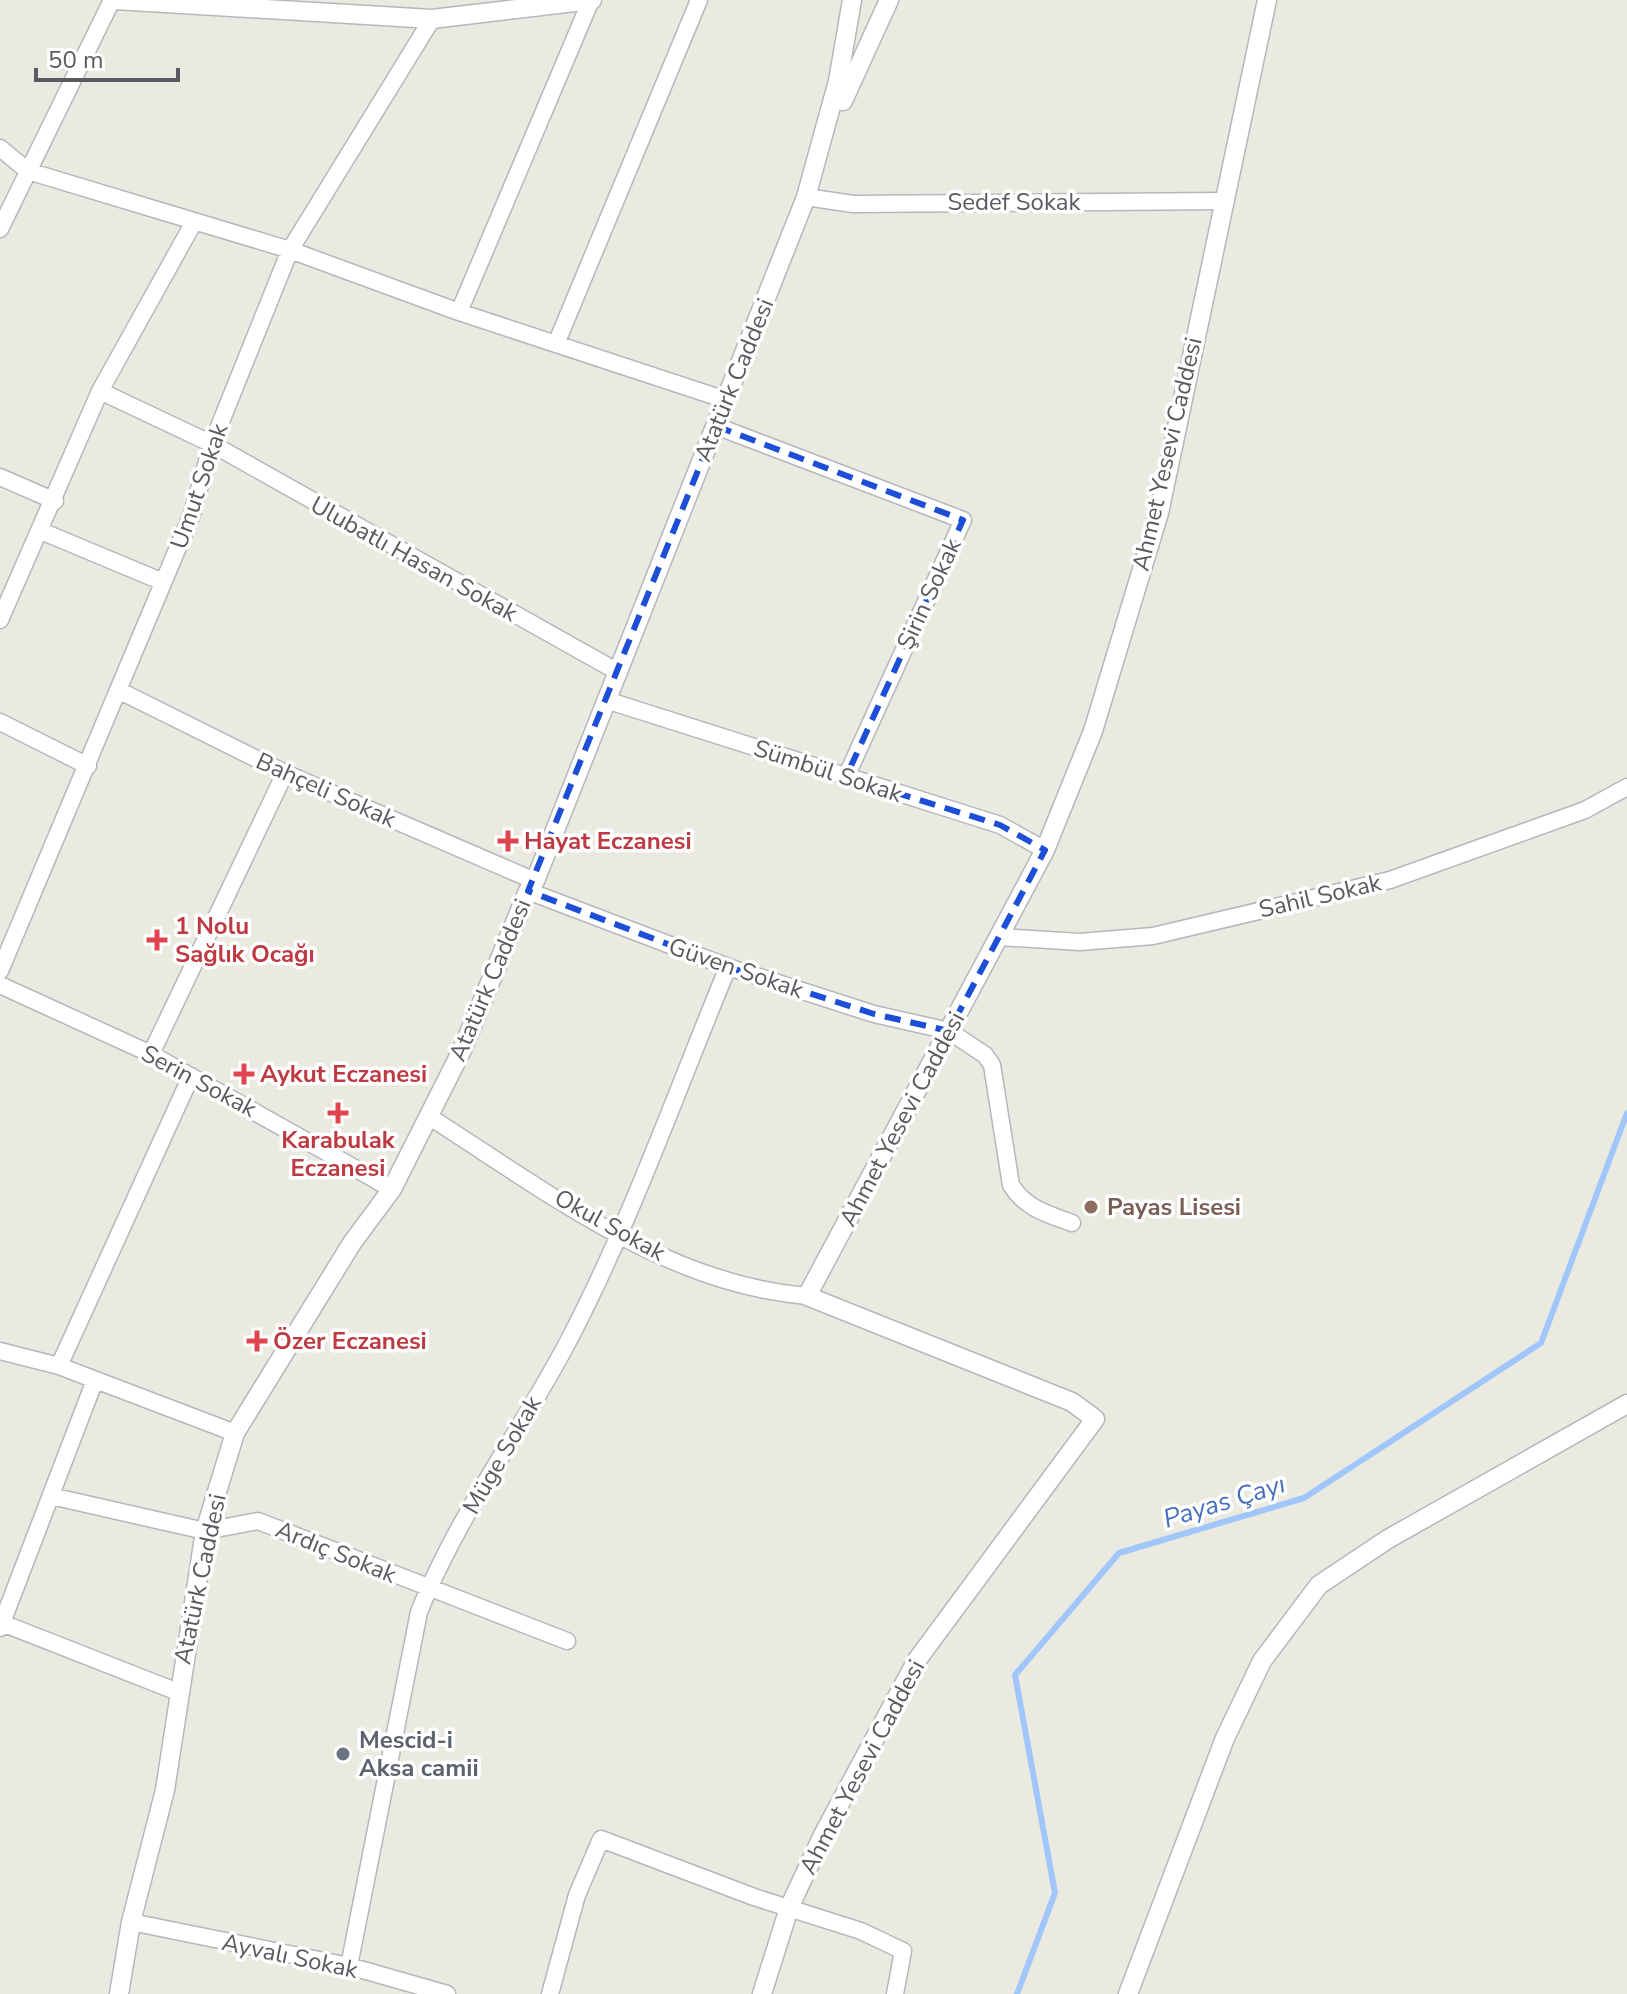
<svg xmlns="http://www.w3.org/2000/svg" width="1627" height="1994" viewBox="0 0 1627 1994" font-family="'Nunito Sans',sans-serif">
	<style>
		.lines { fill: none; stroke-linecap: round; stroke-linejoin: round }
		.stream { stroke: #a0c6fb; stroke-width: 6 }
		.minor-casing { stroke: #b5b7bc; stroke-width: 19 }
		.tertiary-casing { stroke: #b5b7bc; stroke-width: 21 }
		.minor { stroke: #fff; stroke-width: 16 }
		.tertiary { stroke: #fff; stroke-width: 18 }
		.marked { fill: none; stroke: #1d4ed8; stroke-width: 6; stroke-dasharray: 16 10; stroke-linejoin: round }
		.health-dot { fill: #e0444e; stroke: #fff; stroke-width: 3 }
		.education-dot { fill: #8d6e63; stroke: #fff; stroke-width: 3 }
		.worship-dot { fill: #6b7280; stroke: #fff; stroke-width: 3 }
		.labels { text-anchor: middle; stroke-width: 7; stroke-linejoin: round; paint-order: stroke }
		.street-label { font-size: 24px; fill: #595b60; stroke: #fff }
		.health-label { font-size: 24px; font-weight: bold; fill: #be3a42; stroke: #fff; text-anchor: start }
		.education-label { font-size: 24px; font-weight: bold; fill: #785e54; stroke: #fff; text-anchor: start }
		.worship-label { font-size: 24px; font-weight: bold; fill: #5b616d; stroke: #fff; text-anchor: start }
		.water-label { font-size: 26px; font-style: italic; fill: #456ebc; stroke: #fff }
	</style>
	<rect width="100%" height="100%" fill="#ebeae0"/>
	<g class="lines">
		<path class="stream" d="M1017,1994L1055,1893L1015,1675L1119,1553L1304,1498L1541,1343L1627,1113"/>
		<g class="minor-casing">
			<path id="minor" d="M0,148L28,171L290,250L459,312L726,400
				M806,197L853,204L1222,201
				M0,229L112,0
				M459,312L591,0
				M556,344L699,0
				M100,391L212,444L618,672
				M716,426L963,520L846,777
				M0,477L55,501
				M41,531L163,582
				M0,620L100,391L194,222
				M120,691L285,773L535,881
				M606,700L1000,825L1045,850
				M0,722L88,766
				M528,891L728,967L874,1014L949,1031L985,1055L992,1065L1011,1185C1025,1208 1047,1214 1072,1223
				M998,937L1080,942L1153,936L1390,880L1585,810L1627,787
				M0,971L192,514L212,444L290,250L432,19
				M0,985L151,1054L392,1189
				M151,1054L285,773
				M428,1116C545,1190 664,1284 807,1296
				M0,1351L59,1366L235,1433
				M59,1366L191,1076
				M51,1496L205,1531L258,1521L567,1641
				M2,1623L178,1692
				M0,1628L95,1380
				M131,1922L349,1966L447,1994
				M349,1966L419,1612C458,1514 523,1429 571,1336C632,1218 677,1090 728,967
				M550,1994L577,1895L601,1839L754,1897L861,1931L903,1951L895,1994"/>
		</g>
		<g class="tertiary-casing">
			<path id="tertiary" d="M115,0L432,19L592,0
				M843,101L889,0
				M119,1994L131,1922L165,1790L205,1531L235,1433L352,1243L392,1189L462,1050L528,891L535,881L806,197L838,81L852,0
				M762,1994L789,1908L824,1833L917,1660L1095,1419L1072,1402L807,1296L1045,850L1093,731L1159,513L1267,0
				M1128,1994L1225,1738L1262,1661L1319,1585L1388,1539L1627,1404"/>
		</g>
		<use href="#minor" class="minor"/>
		<use href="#tertiary" class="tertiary"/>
	</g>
	<path class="marked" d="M716,426L963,520L846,777L1000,825L1045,850L949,1031L874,1014L728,967L528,891Z"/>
	<g class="health-dot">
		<path d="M504 829h8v8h8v8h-8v8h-8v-8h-8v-8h8z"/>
		<path d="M153 928h8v8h8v8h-8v8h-8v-8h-8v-8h8z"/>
		<path d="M240 1062h8v8h8v8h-8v8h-8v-8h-8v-8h8z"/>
		<path d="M334 1101h8v8h8v8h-8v8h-8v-8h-8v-8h8z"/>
		<path d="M253 1329h8v8h8v8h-8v8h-8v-8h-8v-8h8z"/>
	</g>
	<circle class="education-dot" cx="1091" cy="1207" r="8"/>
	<circle class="worship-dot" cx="343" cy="1754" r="8"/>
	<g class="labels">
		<g class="street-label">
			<text x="1014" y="210">Sedef Sokak</text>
			<text transform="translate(734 380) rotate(-68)" y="8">Atatürk Caddesi</text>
			<text transform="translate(1167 454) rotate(-77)" y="8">Ahmet Yesevi Caddesi</text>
			<text transform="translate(199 486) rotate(-71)" y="8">Umut Sokak</text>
			<text transform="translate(414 559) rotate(29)" y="8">Ulubatlı Hasan Sokak</text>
			<text transform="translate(929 594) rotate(-65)" y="8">Şirin Sokak</text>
			<text transform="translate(828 771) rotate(18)" y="8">Sümbül Sokak</text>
			<text transform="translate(326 790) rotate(24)" y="8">Bahçeli Sokak</text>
			<text transform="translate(1320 896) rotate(-13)" y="8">Sahil Sokak</text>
			<text transform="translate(736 968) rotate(19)" y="8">Güven Sokak</text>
			<text transform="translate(490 980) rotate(-67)" y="8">Atatürk Caddesi</text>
			<text transform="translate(199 1081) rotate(28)" y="8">Serin Sokak</text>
			<text transform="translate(902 1119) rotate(-62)" y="8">Ahmet Yesevi Caddesi</text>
			<text transform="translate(610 1225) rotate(29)" y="8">Okul Sokak</text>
			<text transform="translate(502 1455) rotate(-60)" y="8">Müge Sokak</text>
			<text transform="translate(336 1552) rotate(22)" y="8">Ardıç Sokak</text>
			<text transform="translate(200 1579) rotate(-78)" y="8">Atatürk Caddesi</text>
			<text transform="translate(862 1767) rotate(-62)" y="8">Ahmet Yesevi Caddesi</text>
			<text transform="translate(290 1956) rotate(12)" y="8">Ayvalı Sokak</text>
		</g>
		<g class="health-label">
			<text x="524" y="849">Hayat Eczanesi</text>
			<text x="175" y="934">1 Nolu<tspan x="175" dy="28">Sağlık Ocağı</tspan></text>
			<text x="260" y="1082">Aykut Eczanesi</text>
			<text x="338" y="1148" text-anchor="middle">Karabulak<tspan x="338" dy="28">Eczanesi</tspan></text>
			<text x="273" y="1349">Özer Eczanesi</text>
		</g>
		<g class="education-label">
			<text x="1107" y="1215">Payas Lisesi</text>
		</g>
		<g class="worship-label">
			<text x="359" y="1748">Mescid-i<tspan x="359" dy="28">Aksa camii</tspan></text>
		</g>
		<g class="water-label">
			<text transform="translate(1224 1501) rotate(-17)" y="9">Payas Çayı</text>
		</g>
	</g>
	<path d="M36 68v12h142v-12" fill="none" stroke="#595b60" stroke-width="4"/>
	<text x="48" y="68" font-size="24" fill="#595b60" stroke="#ffffff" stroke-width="6" paint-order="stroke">50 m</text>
</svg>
